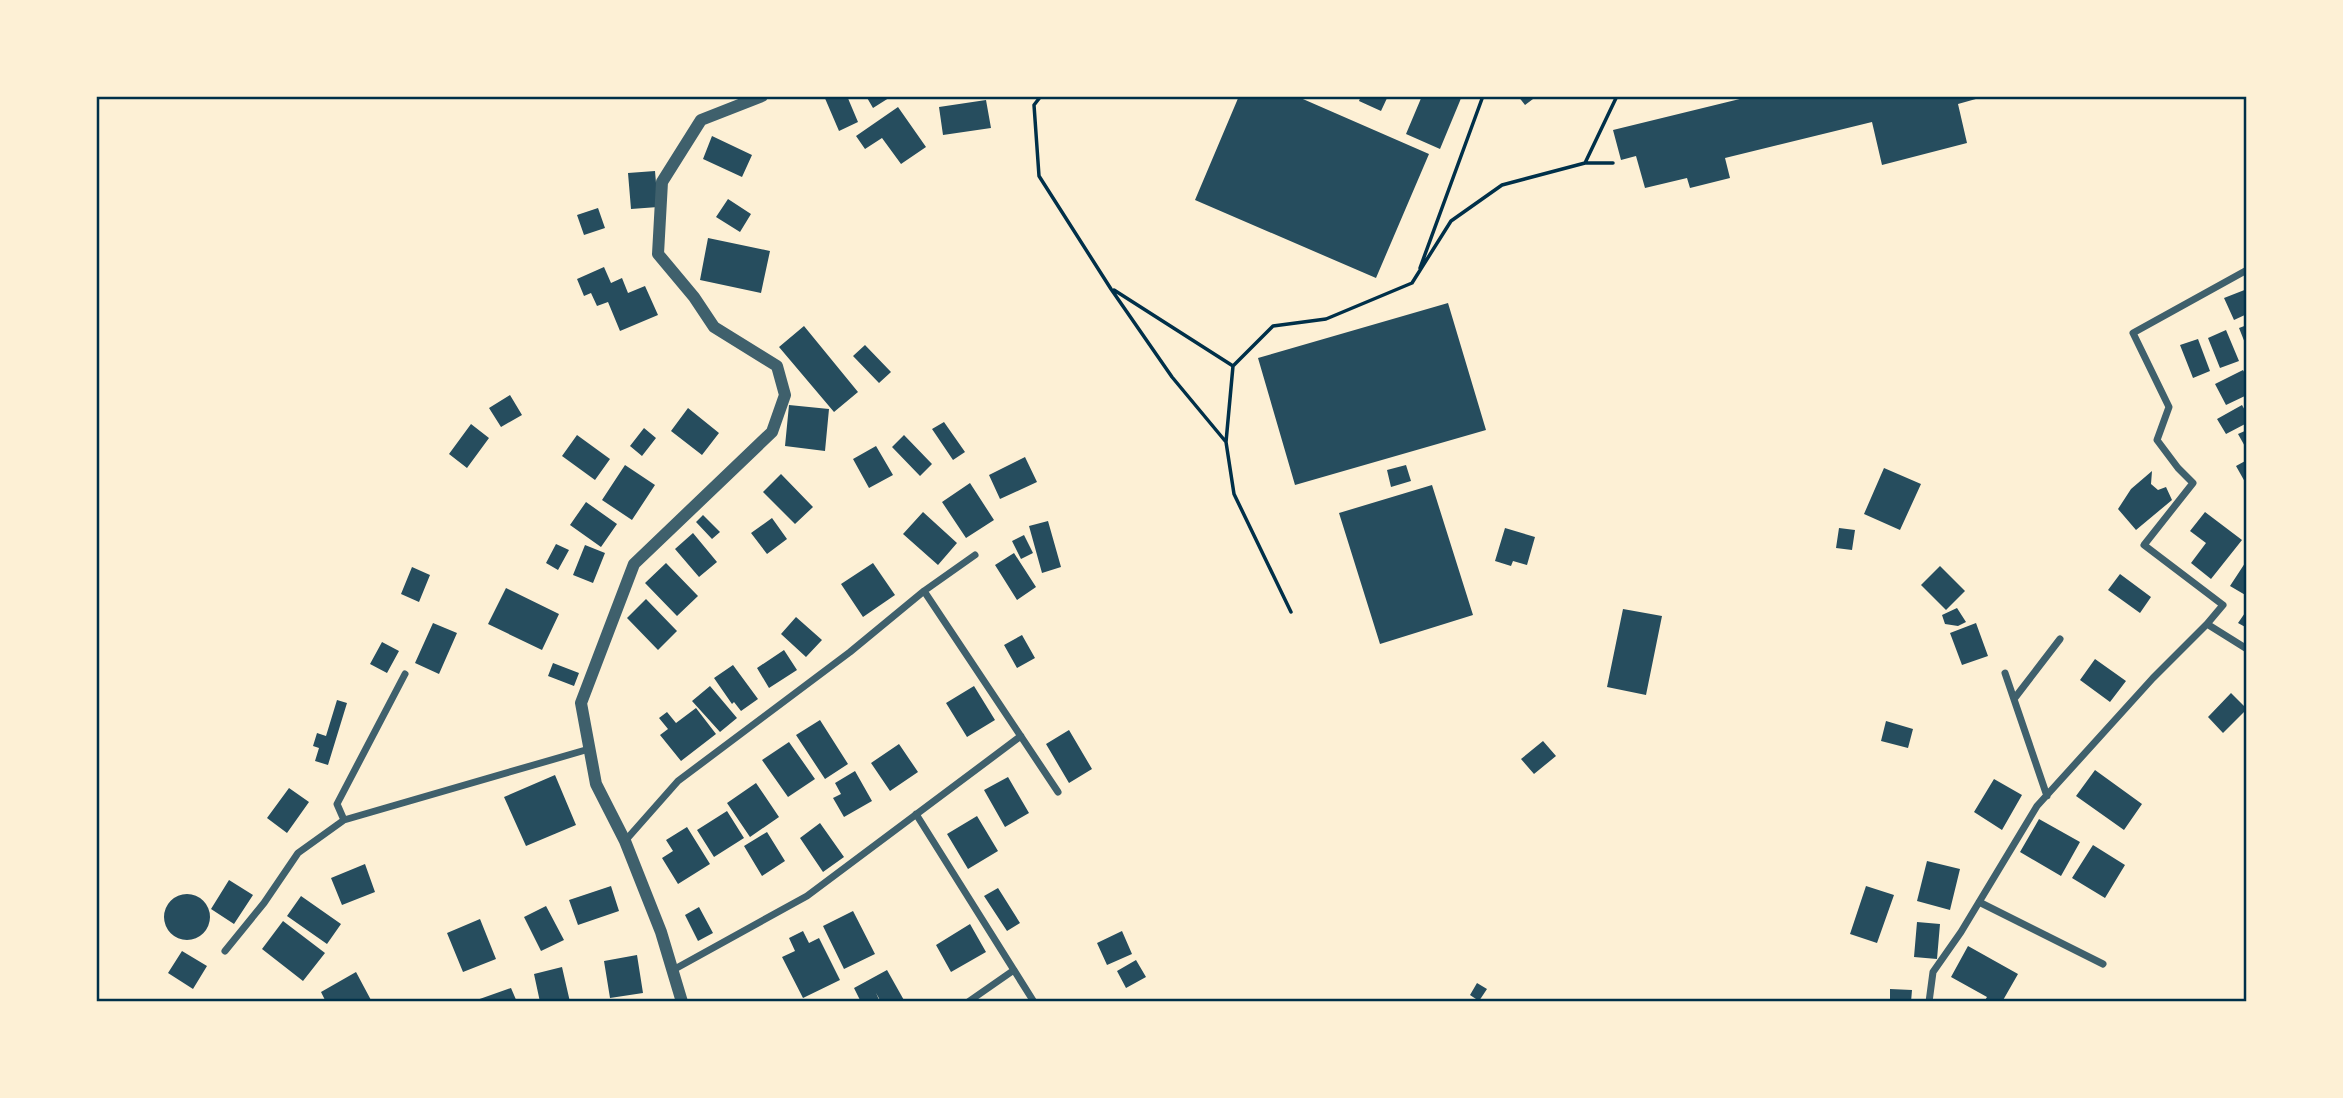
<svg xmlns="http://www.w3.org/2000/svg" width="2343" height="1098" viewBox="0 0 2343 1098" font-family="'Varela Round',sans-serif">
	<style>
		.building { fill: #264d5e }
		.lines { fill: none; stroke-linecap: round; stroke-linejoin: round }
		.path { stroke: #003049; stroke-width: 3.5 }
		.minor { stroke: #3f606c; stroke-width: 7 }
		.tertiary { stroke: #3f606c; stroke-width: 12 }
		.neatline { fill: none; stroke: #003049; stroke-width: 2.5 }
	</style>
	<rect width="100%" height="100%" fill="#fdf0d5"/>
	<path class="building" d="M824,96H847L858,122L839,131Z
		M866,96H892L873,108Z
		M1239,96H1296L1429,154L1376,278L1195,200Z
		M1361,96H1388L1381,111L1359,101Z
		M1422,96H1462L1440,149L1406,134Z
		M1518,96H1537L1525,105Z
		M1752,96H1983V97L1958,104L1967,143L1882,165L1872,122L1725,158L1730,178L1690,188L1687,178L1645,188L1636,156L1621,160L1613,130Z
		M986,100L991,128L943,135L939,107Z
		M898,107L926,147L901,164L882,138L865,149L856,136Z
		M712,136L752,155L742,177L703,159Z
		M655,171L658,207L631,209L628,173Z
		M728,199L751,214L740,232L716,217Z
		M598,208L605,228L584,235L577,215Z
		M708,238L770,251L761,293L700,280Z
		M604,267L611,283L622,278L628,293L645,286L658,315L620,331L608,302L597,306L591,293L584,296L577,279Z
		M2247,289V314L2234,320L2224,298Z
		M1448,303L1486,430L1295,485L1258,358Z
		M2247,325V348L2239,328Z
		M804,326L858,392L834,412L779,347Z
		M2226,330L2239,361L2220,368L2208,338Z
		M2198,339L2210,371L2193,378L2180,345Z
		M865,345L891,372L879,383L853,356Z
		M2243,370L2247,377V395L2226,405L2215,384Z
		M510,395L522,415L501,427L489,408Z
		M789,405L829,409L825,451L785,446Z
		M2242,405L2247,414V423L2226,434L2217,419Z
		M688,408L719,433L702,455L671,431Z
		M944,422L965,452L953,460L932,429Z
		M471,424L489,438L467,468L449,454Z
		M644,428L656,438L642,456L630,446Z
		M2247,430V450L2238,434Z
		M577,435L610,459L595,480L562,456Z
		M904,435L932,464L920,476L892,447Z
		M876,446L893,475L869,488L853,459Z
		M1025,457L1037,482L1000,499L989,475Z
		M2247,460V481L2245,482L2236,466Z
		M625,465L655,485L632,520L602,500Z
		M1406,465L1411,481L1391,487L1387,470Z
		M1884,468L1921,484L1900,530L1864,514Z
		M2152,471L2151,484L2158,490L2166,487L2172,500L2136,530L2118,509L2131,489Z
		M781,474L813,507L795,524L763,492Z
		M970,483L994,520L966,538L942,502Z
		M1432,485L1473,615L1380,644L1339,513Z
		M586,502L617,524L601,547L570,525Z
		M923,512L957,543L938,565L903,534Z
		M2205,512L2242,540L2211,579L2191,563L2206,543L2190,531Z
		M703,515L720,532L712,539L696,522Z
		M772,518L787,539L767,554L751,533Z
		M1048,521L1061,567L1042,573L1029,526Z
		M1505,528L1535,537L1527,565L1513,561L1511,566L1495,561Z
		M1839,528L1855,530L1852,550L1836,548Z
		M693,533L717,562L699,577L675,549Z
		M1024,535L1033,553L1021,559L1012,541Z
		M556,544L569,550L558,570L546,563Z
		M585,545L605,553L593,583L573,575Z
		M1014,553L1036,587L1017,600L995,565Z
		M2247,560V596L2230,586Z
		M666,563L698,596L677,616L645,583Z
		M873,563L895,595L863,617L841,584Z
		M1940,566L1965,591L1946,610L1921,585Z
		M412,567L430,575L419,602L401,594Z
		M2120,574L2151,597L2140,613L2108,590Z
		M506,588L559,614L542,650L488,624Z
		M646,599L677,631L658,650L627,618Z
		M1957,608L1966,622L1958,626L1945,624L1942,615Z
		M1623,609L1662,616L1646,695L1607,687Z
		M2247,610V628L2238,623Z
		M796,617L822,640L806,657L781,634Z
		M433,623L457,633L439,674L415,663Z
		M1976,623L1988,656L1962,665L1950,633Z
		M1022,635L1035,658L1017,668L1004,645Z
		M382,642L399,651L387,673L370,664Z
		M784,650L797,670L769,688L757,668Z
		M2095,659L2126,681L2110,702L2080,680Z
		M553,663L579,673L574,686L548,676Z
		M733,665L758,699L741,711L734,702L732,704L714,678Z
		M710,686L737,718L720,732L692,701Z
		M974,686L995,720L967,737L946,703Z
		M2231,693L2247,709L2223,733L2208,717Z
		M337,700L347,703L328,765L315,761L319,748L313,746L317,733L326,736Z
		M696,708L716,734L681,761L660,735L668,729L659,718L667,712L676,723Z
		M820,720L848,764L825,779L796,735Z
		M1886,721L1913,729L1908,748L1881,741Z
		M1069,730L1092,769L1069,783L1046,744Z
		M1543,741L1556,756L1534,774L1521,759Z
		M789,742L815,779L788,797L762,760Z
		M899,744L918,772L890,791L871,763Z
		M2095,770L2142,804L2124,830L2076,796Z
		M855,771L872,801L844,817L833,798L841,794L835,783Z
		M555,775L576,825L526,846L504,797Z
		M1008,777L1029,813L1005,827L984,790Z
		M1994,779L2022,795L2002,830L1974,812Z
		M756,783L779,817L750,837L727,803Z
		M289,788L309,802L287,833L267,818Z
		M727,811L744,838L714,857L697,830Z
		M977,816L998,851L968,869L947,834Z
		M2039,819L2080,842L2061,876L2020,852Z
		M820,823L844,857L823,872L800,838Z
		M687,827L710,864L678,884L662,858L673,851L666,840Z
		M767,832L785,861L762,876L744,846Z
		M2093,845L2125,865L2105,898L2072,878Z
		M1927,861L1960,869L1950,910L1917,901Z
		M365,864L375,892L342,905L331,878Z
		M229,880L253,895L234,924L211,909Z
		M611,886L619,911L578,925L569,900Z
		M1866,886L1894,895L1877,943L1850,934Z
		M998,888L1020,923L1007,931L984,896Z
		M164 917a23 23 0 1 1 46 0a23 23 0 1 1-46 0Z
		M301,896L341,924L327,944L287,916Z
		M546,906L564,940L541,951L524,917Z
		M699,907L713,933L698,941L685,915Z
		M853,911L875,954L844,969L823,926Z
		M480,919L496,959L463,972L447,933Z
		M283,921L325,953L303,981L262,949Z
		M1917,922L1940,924L1937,959L1914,957Z
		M970,924L986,952L951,972L936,945Z
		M803,931L809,943L819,938L840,980L803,998L782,957L795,951L789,938Z
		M1122,931L1132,954L1107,965L1097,943Z
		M1968,946L2018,974L2002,1002H1984L1987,997L1951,977Z
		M182,951L207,966L193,989L168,973Z
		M637,955L643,993L610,998L604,961Z
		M1136,960L1146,977L1126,988L1117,971Z
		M562,967L570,1002H540L534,974Z
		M887,970L905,1002H881L876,993L880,1002H861L854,988Z
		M356,972L372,1002H326L321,992Z
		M1477,983L1487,989L1479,1001L1470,995Z
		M511,988L517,1002H474V1001Z
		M1890,989L1912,990L1911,1002H1890Z"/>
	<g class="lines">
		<path class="path" d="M1041,96L1034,105L1039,176L1111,289L1172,377L1226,442
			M1585,163L1617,96
			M1420,268L1483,96
			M1114,290L1233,366
			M1291,612L1234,494L1226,442L1233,366L1273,326L1326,319L1412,283L1451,221L1502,185L1585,163H1613"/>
		<path class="minor" d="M924,591L1058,792
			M2207,624L2223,605L2144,545L2193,483L2178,468L2157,440L2169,407L2133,333L2247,270
			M2005,673L2047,796
			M2014,699L2060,639
			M916,814L1034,1002
			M344,820L589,749
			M625,841L678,781L850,652L924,591L975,555
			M1979,902L2103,964
			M225,951L264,903L298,853L344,820L337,804L405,674
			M673,970L807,896L1021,736
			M968,1002L1014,970
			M1929,1002L1933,972L1961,932L2037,806L2153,678L2207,624L2247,649"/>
		<path class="tertiary" d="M682,1002L661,932L625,841L596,784L581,703L634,564L772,432L785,395L777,366L714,327L694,297L658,254L662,182L701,120L762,96"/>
	</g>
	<rect width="2343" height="1098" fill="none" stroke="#fdf0d5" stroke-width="196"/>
	<rect x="98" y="98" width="2147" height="902" class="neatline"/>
</svg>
